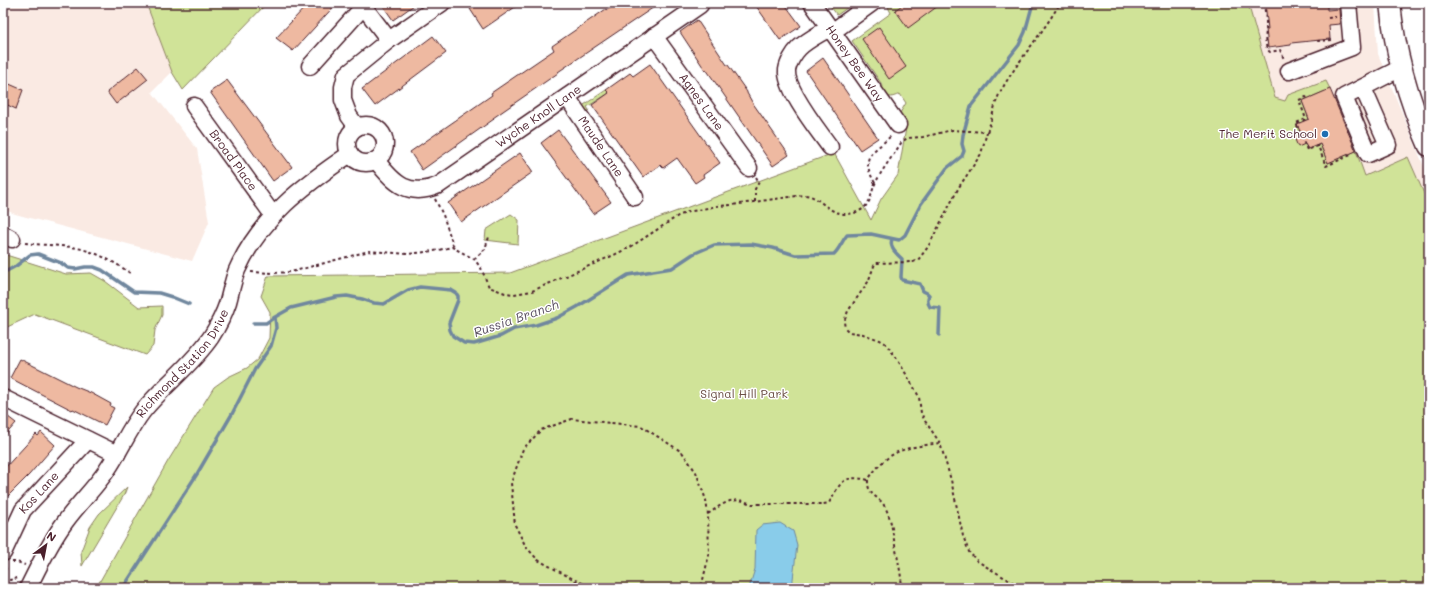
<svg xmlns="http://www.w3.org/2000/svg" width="1432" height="591" viewBox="0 0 1432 591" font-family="Mali,sans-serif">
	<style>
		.built { fill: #faeae3 }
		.green { fill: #d0e398; stroke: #8d8162 }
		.water { fill: #89ccea; stroke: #70879e }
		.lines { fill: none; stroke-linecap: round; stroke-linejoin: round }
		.stream { stroke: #70879e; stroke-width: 3.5 }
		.building { fill: #eeb9a1; stroke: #4a1f2b }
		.minor-casing { stroke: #4a1f2b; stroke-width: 19 }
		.major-casing { stroke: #4a1f2b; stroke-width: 23 }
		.path { stroke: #4a1f2b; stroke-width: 2; stroke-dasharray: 3 3; stroke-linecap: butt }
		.minor { stroke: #fff; stroke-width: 16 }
		.major { stroke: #fff; stroke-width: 20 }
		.poi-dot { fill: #1f6fb2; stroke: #fff; stroke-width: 1.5 }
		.labels { text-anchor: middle; stroke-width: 3; stroke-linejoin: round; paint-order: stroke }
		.street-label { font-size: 12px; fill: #4a1f2b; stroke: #fff }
		.poi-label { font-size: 12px; fill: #4a1f2b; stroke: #fff; text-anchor: end }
		.park-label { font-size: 12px; fill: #6c5046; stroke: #fff }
		.water-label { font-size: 13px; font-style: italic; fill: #5d5364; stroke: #fff }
	</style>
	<rect width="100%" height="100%" fill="#fff"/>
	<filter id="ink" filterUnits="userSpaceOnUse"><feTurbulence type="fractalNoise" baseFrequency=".025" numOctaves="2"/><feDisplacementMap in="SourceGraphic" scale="8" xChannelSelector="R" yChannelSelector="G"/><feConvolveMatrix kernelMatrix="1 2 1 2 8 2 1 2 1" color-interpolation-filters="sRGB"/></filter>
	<g filter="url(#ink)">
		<path class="built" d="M3,3H146L172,72L152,92L197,149L209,222L192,261L15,214L3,209Z
			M1248,3H1375L1378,54L1429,179V226L1297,148L1275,99Z"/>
		<path class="green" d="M146,3H267L183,90L172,72Z
			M828,3H854L837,15Z
			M894,3H1248L1275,98L1285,101L1288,95L1326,81L1330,89L1302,101L1309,119L1297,124L1307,149L1320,144L1328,163L1356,151L1365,176L1408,157L1429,205V588H96L168,461L214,387L228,377L247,368L258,359L269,338L270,312L261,296L268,276L510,273L834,153L871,220L881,199L898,175L907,122L900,113L906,103L900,94C890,98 889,99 881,91L883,86L852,41L891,13L888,7Z
			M606,90L609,93L587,107L589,110L585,113L581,107Z
			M511,214L519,220L518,244L485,240L486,230Z
			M3,254L66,274L91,273L105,281L139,307L162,306V315L155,330L153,346L145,355L35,314L3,329Z
			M127,487L124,495L82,566L81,551L90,527L99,514Z"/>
		<path class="water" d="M780,523L793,531L797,545L792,588H749L755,569L756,530L762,525Z"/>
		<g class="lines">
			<path class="stream" d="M892,239C889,248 896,253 902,259L901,277L902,280L920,284L923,291L927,293L929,295C927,300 927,303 930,307L940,308L939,335
				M3,273L16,266L30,255L38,254L61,263L68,268L75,269L85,267H94L102,270L134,292L159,293L172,297L189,304
				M253,323H266L275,317L291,308L336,297L347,296L362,299L374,303L384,304L408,290L420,287L451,290L456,293L458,296V300L449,323L450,330L453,336L464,343L474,344L501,336L514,329L536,325L557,318L577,307L628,275L672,268L693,254L714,245L751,244L773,248L795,255L834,254C840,248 842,241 847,235L871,234L899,240L905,235L921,204L947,168L962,156L964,151L962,144L963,135L971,106L1019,45L1025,32L1033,3
				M123,588L197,474L232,414L255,369L271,346L276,328L275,317"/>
		</g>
		<path class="building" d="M309,3H337L293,51L276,38Z
			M381,3H417L393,20Z
			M479,3H521L483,29L470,9Z
			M618,3H660L558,72V73L493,118L494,119L422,170L410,152L492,95L491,93L554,50L552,46L606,9L607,10Z
			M754,3H784L801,26L780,40Z
			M905,3H942L908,28L895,10Z
			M1265,3H1327V10L1339,9L1340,24L1329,25L1330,39L1291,43V45L1268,48L1266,29H1268Z
			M697,20L727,65H728L747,92V93L752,102L789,155L773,166L706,69L705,70L680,32Z
			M879,27L900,57H899L906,67L889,79L862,39Z
			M433,36L446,53L375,106L362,89Z
			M823,58L878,138L860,150L806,71Z
			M650,64L720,163L703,175L704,177L695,183L677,158L663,168L660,165L643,177L592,105L609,93L606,90L630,73L633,76Z
			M138,67L148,79L116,104L107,92Z
			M227,80L292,167L273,181L210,92Z
			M7,83L23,90L16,109L3,103V94Z
			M1330,89L1356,151L1328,163L1320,144L1308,149L1305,144L1298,147L1294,137L1301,134L1297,124L1309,119L1302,101Z
			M558,130L611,202L593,214L541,143Z
			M520,153L533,172L461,222L448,203Z
			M20,359L76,387L91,393L111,404L110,406L114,408L105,425L73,409L72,410L10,378Z
			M3,413L16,423L3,438Z
			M41,432L55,445L29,475L3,501V470L36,434L38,436Z"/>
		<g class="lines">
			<g class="minor-casing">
				<g id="minor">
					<path d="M361,3L389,40"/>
					<path id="s1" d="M812,3L898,125"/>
					<path d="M829,28C820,34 807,40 799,48C794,53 788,63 787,70C785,89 818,130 830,147"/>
					<path d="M832,32L872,3"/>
					<path id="s2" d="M654,36L749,168"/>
					<path d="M310,66L364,6"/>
					<path d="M1289,71L1352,47L1348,3"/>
					<path d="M1363,88L1388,145L1368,154L1344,97L1401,68"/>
					<path id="s3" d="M567,97L635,197"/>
					<path id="s4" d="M194,106L273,215"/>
					<circle cx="366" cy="144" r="19"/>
					<path d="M357,127L349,116L343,100V87L346,75L389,40L442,3"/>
					<path id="s5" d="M376,160C394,184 409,198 439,185L700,5"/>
					<path d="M3,234L12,239"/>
					<path d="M3,398L117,454"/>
					<path id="s6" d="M3,553L23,510L88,440"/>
					<path id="s7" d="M28,588C39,566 50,542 65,522C78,504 95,488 107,470C120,451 129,429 143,411C164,385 192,365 211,337C218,326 224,314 228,302C231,291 233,280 237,270C260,218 304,185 350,154"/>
				</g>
			</g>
			<g class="major-casing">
				<path id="major" d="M1390,3C1395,54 1408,99 1429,146"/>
			</g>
			<path class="path" d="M1265,3C1264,10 1266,16 1266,23C1267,32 1262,45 1270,52L1280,50L1284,59
				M1328,18L1336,17
				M1318,40V41L1332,40
				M1307,98L1306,97L1299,100L1306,119L1296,123L1307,150L1318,146L1326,166L1353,154
				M987,132C993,118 994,102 1002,89C1019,59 1043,33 1060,3
				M875,183C859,155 872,154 891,136
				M435,199L443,215L454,248
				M755,202V189L759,182L756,177
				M25,243C40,245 56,245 71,247C93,250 113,261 130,273
				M474,259L485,249L489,237L491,238
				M251,272L274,273L291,272L369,251L408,254L434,251L452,247L474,259L481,268L489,287L505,293L514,294L532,291L614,255L632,246L678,216L688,212L717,206L732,205L804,195C818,195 824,209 839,213C851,216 865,212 870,199C872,194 873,187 876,182C883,168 893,156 901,143L907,138L923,137L952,130L987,132L981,154L959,187L928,247L918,260L913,262L876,263L874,266L868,282L848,311L844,322L845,328L849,332L863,334L880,340L885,343L896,357L916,391L919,397L921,413L925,421L940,443L951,480L963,536L969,552L977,561L1022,588
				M868,480C867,497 879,495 885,507C892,520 892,531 895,545C898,560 901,573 902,588
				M708,514L721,505L730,501L740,500L752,504H823L829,503C840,483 843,474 868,480C889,448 906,448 940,443
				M12,562H17L25,565
				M3,576L7,565
				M3,579L10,580L16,578L17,581
				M594,588L575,580L538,560L526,547L515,525L511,483L523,449L541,430L572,419L641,426L682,452L696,472L706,500L708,515L709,555L701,588"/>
			<use href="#minor" class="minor"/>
			<use href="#major" class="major"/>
		</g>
	</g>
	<circle class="poi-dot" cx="1325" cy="134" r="4"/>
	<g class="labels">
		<g class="street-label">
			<text dy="4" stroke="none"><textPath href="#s1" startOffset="74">Honey Bee Way</textPath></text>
			<text dy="4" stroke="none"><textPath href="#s2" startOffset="81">Agnes Lane</textPath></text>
			<text dy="4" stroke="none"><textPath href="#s5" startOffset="196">Wyche Knoll Lane</textPath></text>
			<text dy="4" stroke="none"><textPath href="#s3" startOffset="60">Maude Lane</textPath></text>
			<text dy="4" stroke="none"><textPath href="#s4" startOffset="67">Broad Place</textPath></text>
			<text dy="4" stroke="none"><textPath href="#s7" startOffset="274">Richmond Station Drive</textPath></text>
			<text dy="4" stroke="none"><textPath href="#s6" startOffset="71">Kos Lane</textPath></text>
		</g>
		<g class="poi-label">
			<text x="1317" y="138">The Merit School</text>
		</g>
		<g class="park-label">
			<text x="744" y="398">Signal Hill Park</text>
		</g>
		<g class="water-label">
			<text transform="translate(516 318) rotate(-19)" y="5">Russia Branch</text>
		</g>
	</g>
	<rect width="1432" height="591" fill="none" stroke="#fff" stroke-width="16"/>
	<rect x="8" y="8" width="1416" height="575" fill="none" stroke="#4a1f2b" stroke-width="1.5" filter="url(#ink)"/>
	<g transform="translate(46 545) rotate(32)" stroke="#ffffff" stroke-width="3" paint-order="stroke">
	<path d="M0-3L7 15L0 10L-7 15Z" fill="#4a1f2b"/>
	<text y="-6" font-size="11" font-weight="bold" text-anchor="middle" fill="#4a1f2b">N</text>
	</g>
</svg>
